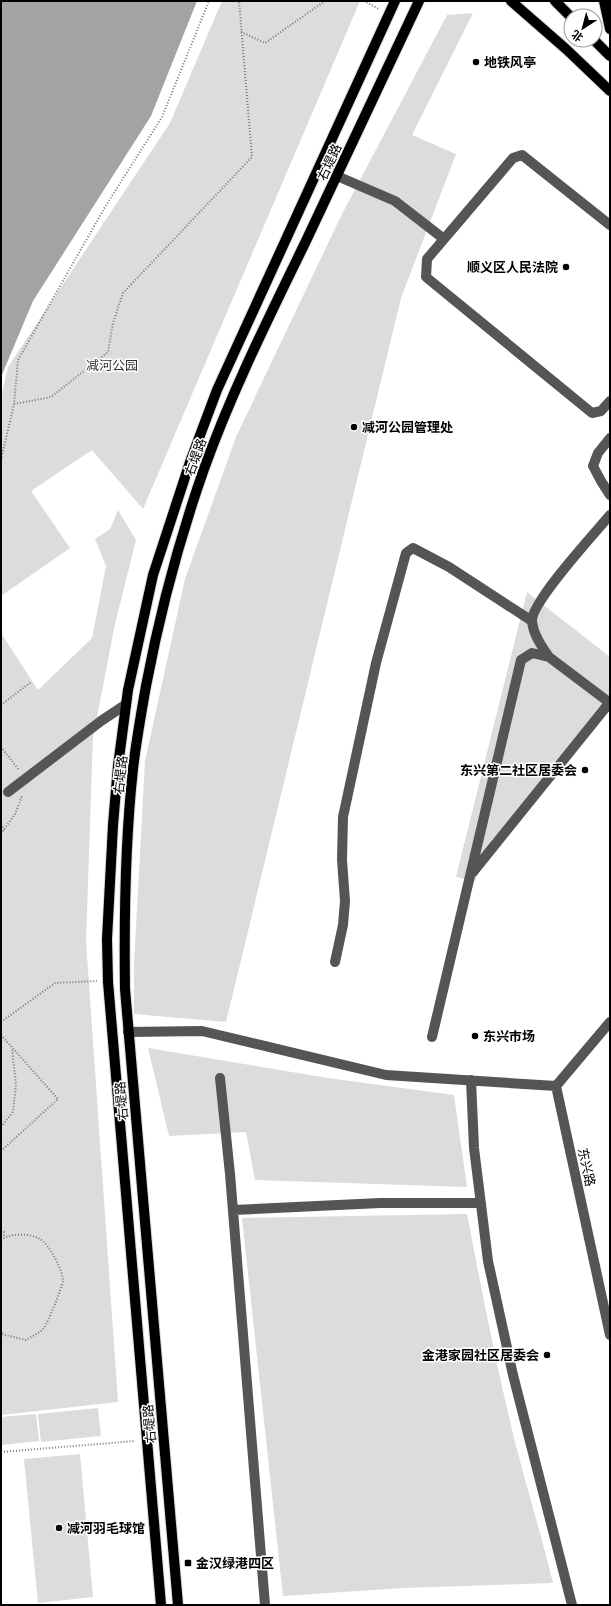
<svg xmlns="http://www.w3.org/2000/svg" width="611" height="1606" viewBox="0 0 611 1606" font-family="'PT Sans','Noto Sans SC',sans-serif">
	<style>
		.green { fill: #dcdcdc }
		.water { fill: #a3a3a3 }
		.lines { fill: none; stroke-linecap: round; stroke-linejoin: round }
		.major-casing { stroke: #dbdbdb; stroke-width: 12 }
		.path { stroke: #777; stroke-width: 2; stroke-dasharray: 1 2; stroke-linecap: butt }
		.minor { stroke: #555; stroke-width: 10 }
		.major { stroke: #000; stroke-width: 10 }
		.poi-dot { fill: #000; stroke: #fff; stroke-width: 1.5 }
		.labels { text-anchor: middle; stroke-width: 3; stroke-linejoin: round; paint-order: stroke }
		.poi-label { font-size: 13px; font-weight: bold; fill: #000; stroke: #fff; text-anchor: start }
		.street-label { font-size: 13px; fill: #000; stroke: #fff }
		.park-label { font-size: 13px; fill: #333; stroke: #fff }
	</style>
	<rect width="100%" height="100%" fill="#fff"/>
	<path class="green" d="M222,1H360L143,509L92,450L31,491L70,548L1,596V398L8,367L170,123Z
		M473,13L412,135L456,154L401,298L226,1022L134,1014V965L145,761L185,579L236,437L341,216L447,15Z
		M118,510L136,540L115,624L93,737L86,941L118,1402L1,1415V633L38,690L92,638L106,566L95,539L110,529Z
		M527,592L610,657V713L600,706L491,841L475,881L456,877Z
		M148,1048L328,1078L454,1095L467,1187L255,1180L246,1132L169,1136Z
		M467,1214C482,1292 497,1369 516,1446C528,1492 542,1537 553,1583L403,1588L283,1596L242,1218Z
		M98,1408L101,1436L41,1442L38,1414Z
		M36,1414L39,1441L1,1445V1417Z
		M80,1454L93,1597L38,1603L24,1459Z"/>
	<path class="water" d="M1,1H197L151,116L33,301L1,377Z"/>
	<g class="lines">
		<g class="major-casing">
			<path id="major" d="M511,1L566,49L610,91
				M555,1L571,17
				M604,1L610,29
				M594,40L610,56
				M161,1605L108,982L107,939L113,825L118,766L128,690L153,575L190,462L217,390L395,1
				M178,1605L125,989C124,916 125,842 133,769C136,742 141,714 146,686C160,612 179,540 204,469C232,391 269,317 305,243C343,163 381,82 419,1"/>
		</g>
		<path class="path" d="M364,1L379,9
			M241,32L265,43L325,1
			M14,404L51,397L108,352L113,323L123,293L252,157L239,1
			M1,460L14,404L18,360L105,207L162,117L209,1
			M1,705L31,682
			M1,747L19,770
			M1,824L4,830
			M1,834L15,814L22,796
			M1,1022L55,983L97,981
			M1,1035L58,1099L1,1151
			M1,1127L13,1112L16,1085L12,1048
			M1,1230L4,1232V1237
			M1,1240C10,1233 30,1233 40,1239C49,1244 63,1270 63,1281C62,1288 48,1322 44,1328C40,1333 32,1336 26,1340L5,1335L1,1332
			M1,1452L135,1441"/>
		<path class="minor" d="M337,176L395,201L444,239
			M610,225L522,155L513,158L427,259L426,277L592,413L601,411L610,401
			M610,438L598,453L593,466L601,481L610,495
			M549,657C542,647 533,634 532,621C531,602 595,533 610,515
			M8,792L101,721L125,705
			M473,872L610,702
			M335,962L343,925L345,901L342,860L343,817L376,663L406,553L413,548L449,567L532,621
			M610,1022L556,1086L610,1335
			M128,1032L202,1031L386,1075L556,1086
			M432,1037L521,660L532,653L549,657L610,703
			M220,1078L230,1174L265,1605
			M471,1080L474,1148L488,1261L513,1375L572,1605
			M233,1210L380,1203H481"/>
		<use href="#major" class="major"/>
	</g>
	<g class="poi-dot">
		<circle cx="476" cy="62" r="4"/>
		<circle cx="566" cy="267" r="4"/>
		<circle cx="354" cy="427" r="4"/>
		<circle cx="585" cy="770" r="4"/>
		<circle cx="475" cy="1036" r="4"/>
		<circle cx="547" cy="1355" r="4"/>
		<circle cx="59" cy="1528" r="4"/>
		<rect x="184" y="1559" width="8" height="8" rx="2"/>
	</g>
	<g class="labels">
		<g class="poi-label">
			<text x="484" y="67">地铁风亭</text>
			<text x="558" y="272" text-anchor="end">顺义区人民法院</text>
			<text x="362" y="432">减河公园管理处</text>
			<text x="577" y="775" text-anchor="end">东兴第二社区居委会</text>
			<text x="483" y="1041">东兴市场</text>
			<text x="539" y="1360" text-anchor="end">金港家园社区居委会</text>
			<text x="67" y="1533">减河羽毛球馆</text>
			<text x="196" y="1568">金汉绿港四区</text>
		</g>
		<g class="street-label">
			<text transform="translate(329 162) rotate(-65)" y="5">右堤路</text>
			<text transform="translate(195 457) rotate(-70)" y="5">右堤路</text>
			<text transform="translate(120 775) rotate(-84)" y="5">右堤路</text>
			<text transform="translate(121 1101) rotate(-95)" y="5">右堤路</text>
			<text transform="translate(587 1167) rotate(78)" y="5">东兴路</text>
			<text transform="translate(149 1424) rotate(-95)" y="5">右堤路</text>
		</g>
		<g class="park-label">
			<text x="112" y="370">减河公园</text>
		</g>
	</g>
	<rect width="611" height="1606" fill="none" stroke="#000000" stroke-width="4"/>
	<g transform="translate(583 28) rotate(216)"><circle r="19" fill="#ffffff" stroke="#999999"/>
	<path d="M0-3L7 15L0 10L-7 15Z" fill="#000000"/>
	<text y="-6" font-size="11" font-weight="bold" text-anchor="middle" fill="#000000">北</text>
	</g>
</svg>
